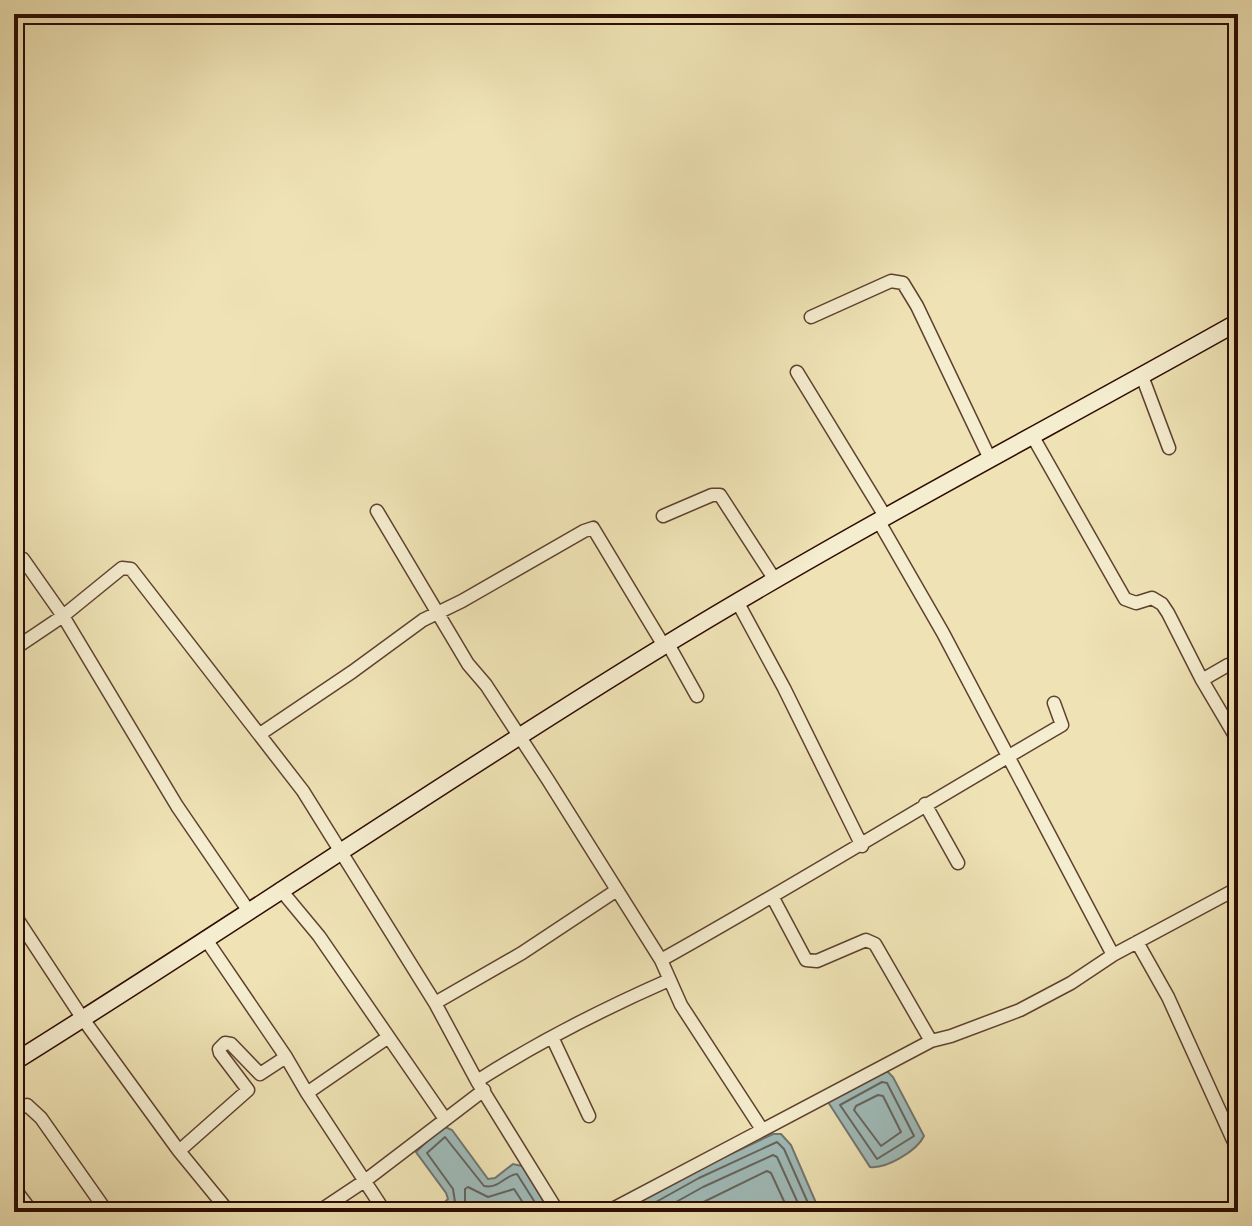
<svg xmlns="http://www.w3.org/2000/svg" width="1252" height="1226" viewBox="0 0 1252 1226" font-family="'IM FELL DW Pica',serif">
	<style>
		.water { fill: #9fbbb9; stroke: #727570; stroke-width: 2 }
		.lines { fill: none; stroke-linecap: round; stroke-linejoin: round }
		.shore { stroke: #66645e; stroke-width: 2 }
		.street-casing { stroke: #5e422f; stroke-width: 15 }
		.secondary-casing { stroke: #2e0c02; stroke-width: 19 }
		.street { stroke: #f5edcf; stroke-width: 12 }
		.secondary { stroke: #f5edcf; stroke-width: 16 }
	</style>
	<rect width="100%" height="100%" fill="#efe3b5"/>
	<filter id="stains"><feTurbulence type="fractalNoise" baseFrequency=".0025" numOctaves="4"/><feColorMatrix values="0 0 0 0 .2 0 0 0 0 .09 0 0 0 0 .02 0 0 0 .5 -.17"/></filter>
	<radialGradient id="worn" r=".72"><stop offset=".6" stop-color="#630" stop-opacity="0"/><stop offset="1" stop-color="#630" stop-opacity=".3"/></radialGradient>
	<path class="water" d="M883,1072H888L893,1077L924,1136C917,1151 886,1169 870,1167L828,1102L833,1097Z
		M443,1126L452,1130L488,1179L495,1178L513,1164L522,1166L550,1212H434L448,1199L446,1193L416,1152Z
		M773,1134H781L791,1145L820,1212H622L695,1171Z"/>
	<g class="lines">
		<path class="shore" d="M882,1082L887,1083L914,1136L877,1159L840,1105Z
			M878,1095L883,1096L901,1132L881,1146L854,1110L856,1106Z
			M446,1212L455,1202L453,1189L427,1153L445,1137L484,1186C499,1189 505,1175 517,1174L541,1212
			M460,1212L465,1202V1189L468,1187L488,1197L514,1189L529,1212
			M638,1212L699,1178L777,1142L784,1149L812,1212
			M658,1212L703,1187L773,1155L777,1157L802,1212
			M683,1212L767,1171L771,1173L789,1212"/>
		<g class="street-casing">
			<path id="street" d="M811,317L891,281L903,283L917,306L990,459
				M797,372L885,516
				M1142,376L1169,448
				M1033,437L1125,599L1136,603L1152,598L1162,604L1168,613L1202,680L1238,741
				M377,511L468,664L486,685L548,780L661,960L681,1005L761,1128
				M663,516L712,495H720L775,580
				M878,520L943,633L1113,955
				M23,559L63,616L177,806L248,910
				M738,603L784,688L862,846
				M668,644L697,696
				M14,649L63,616L122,568L131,569L303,791L435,1003L477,1081L558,1212
				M1202,680L1228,665
				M260,734L352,672L423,620L462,601L584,531L593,528L664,646
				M925,804L958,863
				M280,889L319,936L445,1119
				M773,898L806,960L817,961L866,940L875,944L931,1041
				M14,914L83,1019L179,1151L229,1212
				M205,938L286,1057L307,1093L385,1212
				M1137,942L1168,997L1238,1151
				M661,960C797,884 928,803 1062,725L1054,703
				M435,1003L522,953L617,890
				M552,1037L589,1116
				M477,1081C538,1042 603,1009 669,980
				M307,1093L387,1038
				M14,1111L27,1105L41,1118L107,1212
				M179,1151L248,1090L220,1053L219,1049L225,1043L231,1044L260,1074L286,1057
				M14,1188L32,1212
				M318,1212L366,1180L484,1090
				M607,1212L931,1041L951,1036L1020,1010L1071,983L1113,955L1238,888"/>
		</g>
		<g class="secondary-casing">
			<path id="secondary" d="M14,1062C232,926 443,781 662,647C850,532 1046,430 1238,322"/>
		</g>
		<use href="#street" class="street"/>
		<use href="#secondary" class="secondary"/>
	</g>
	<rect width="1252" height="1226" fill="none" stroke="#efe3b5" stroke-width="48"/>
	<rect x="16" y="16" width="1220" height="1194" fill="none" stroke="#2e0c02" stroke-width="4"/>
	<rect x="24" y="24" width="1204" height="1178" fill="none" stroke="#2e0c02" stroke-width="2"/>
	<rect width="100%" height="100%" filter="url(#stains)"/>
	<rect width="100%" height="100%" fill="url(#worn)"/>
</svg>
